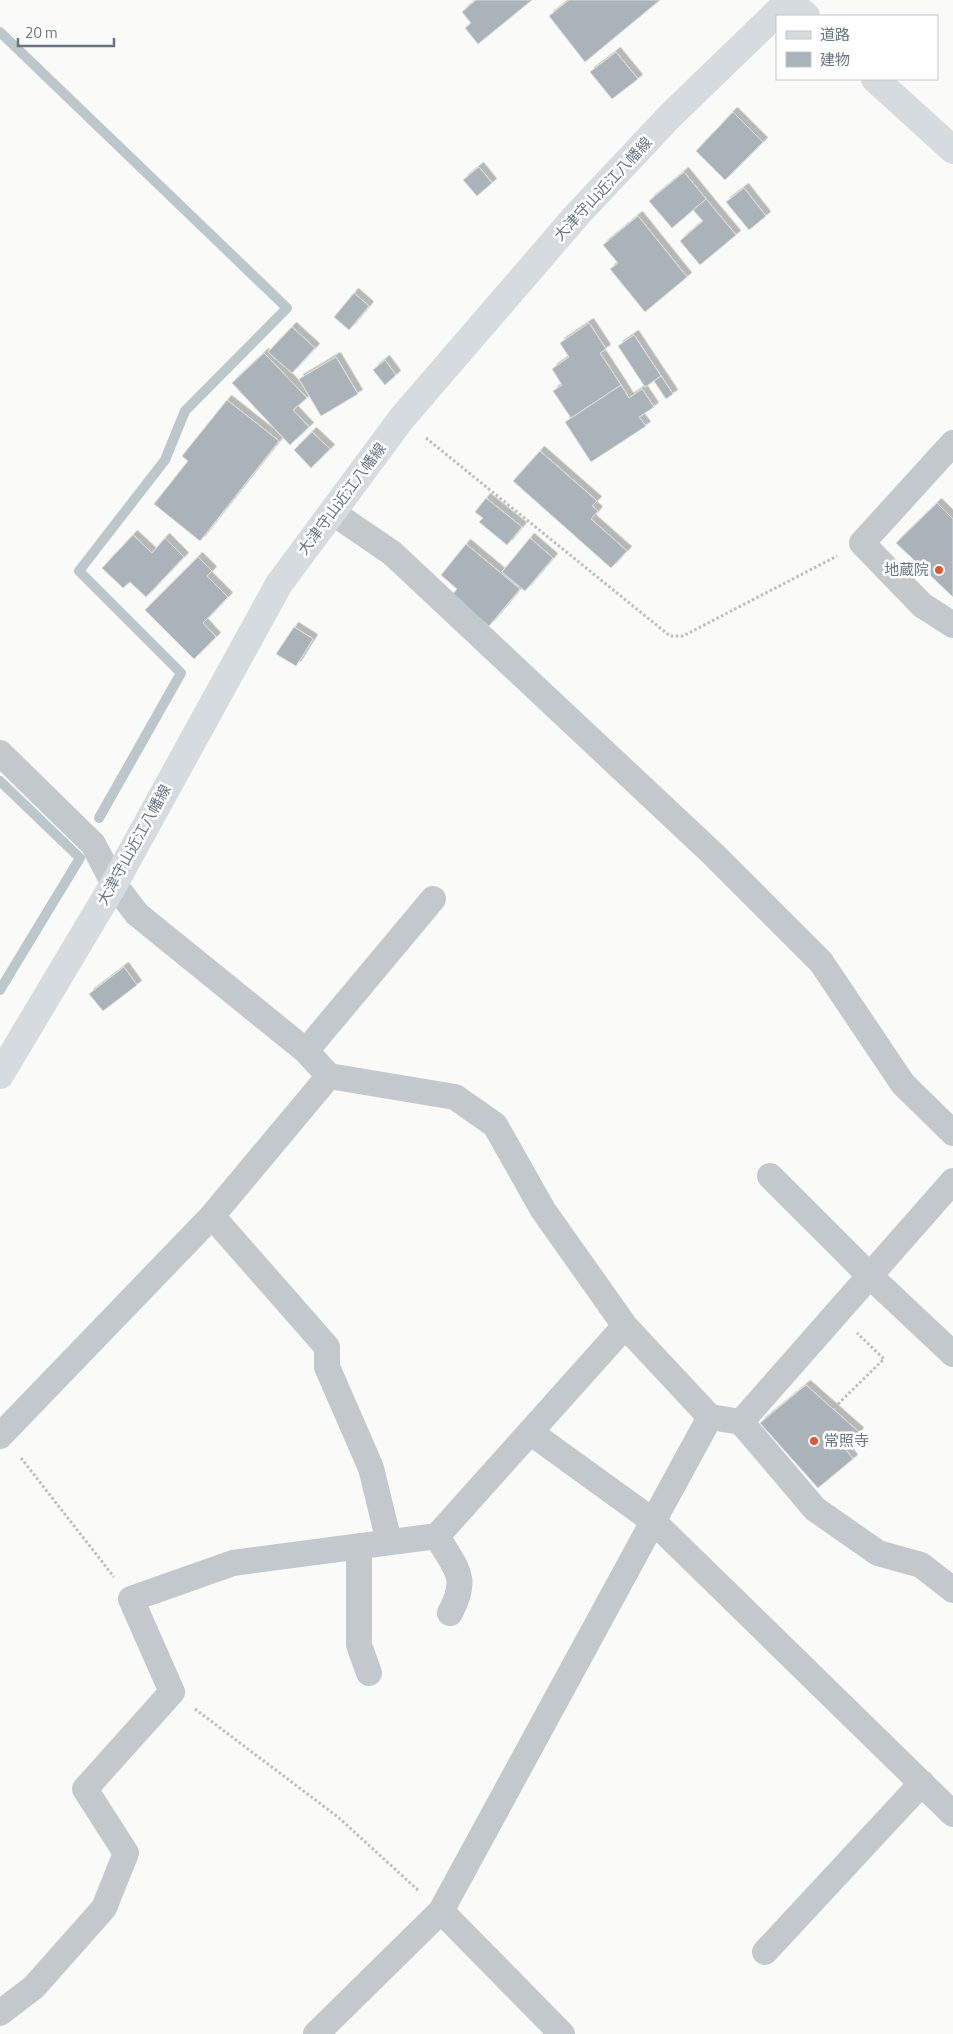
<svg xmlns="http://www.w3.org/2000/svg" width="953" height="2034" viewBox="0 0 953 2034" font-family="'Titillium Web','Noto Sans JP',sans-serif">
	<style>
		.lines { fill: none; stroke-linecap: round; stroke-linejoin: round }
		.stream { stroke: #bbc7cb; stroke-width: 10 }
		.building { fill: #aab3b9; stroke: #dcdcda; filter: url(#shadow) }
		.path { stroke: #bbbfc2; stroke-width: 3; stroke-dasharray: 2.5 2.5; stroke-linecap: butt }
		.street { stroke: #c3c8cc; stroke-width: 26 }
		.secondary { stroke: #d6dbdf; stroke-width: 28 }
		.primary { stroke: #d6dbdf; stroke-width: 28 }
		.poi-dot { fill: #e4572e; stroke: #fff; stroke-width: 2 }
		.labels { text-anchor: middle; stroke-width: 5; stroke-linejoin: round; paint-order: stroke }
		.street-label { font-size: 15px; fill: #657683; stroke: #fff }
		.poi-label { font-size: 15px; fill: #657683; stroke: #fff; text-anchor: end }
	</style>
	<defs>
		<filter id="shadow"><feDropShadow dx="4.5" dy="-4.5" stdDeviation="0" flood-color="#0004"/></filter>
	</defs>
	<rect width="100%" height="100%" fill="#fafaf8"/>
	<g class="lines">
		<path class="stream" d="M0,32L287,308L185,411L165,460L79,571L181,673L99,818
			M0,781L80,858L0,990"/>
	</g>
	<path class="building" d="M476,0H532L478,44L465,28L471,23L462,12Z
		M569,0H660L585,62L549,16Z
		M616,52L638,79L612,99L590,72Z
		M733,112L763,142L725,180L696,151Z
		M479,167L492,183L477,196L463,180Z
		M684,172L706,199L672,228L649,201Z
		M744,188L766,216L749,230L726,202Z
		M706,199L736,235L700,265L680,241L703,221L693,210Z
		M638,216L687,277L645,312L610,269L618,263L603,245Z
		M354,293L369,306L349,330L334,317Z
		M589,323L606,349L600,353L621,385L571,418L553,391L562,385L552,369L569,357L560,343Z
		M292,327L315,348L292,373L268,352Z
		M634,335L661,376L645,387L618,346Z
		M264,353L307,398L293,410L309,427L290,445L232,383Z
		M336,357L358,394L321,416L299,379Z
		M385,360L396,375L385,385L373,370Z
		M661,376L673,394L666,399L654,381Z
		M621,385L629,398L642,389L654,407L639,417L646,426L591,462L565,422Z
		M227,400L279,441L200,541L154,504L188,461L182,456Z
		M312,432L330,449L311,468L294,450Z
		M540,451L597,501L592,506L598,511L591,519L627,551L611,568L513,481Z
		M486,498L522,527L507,545L479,522L483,518L475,512Z
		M937,503L953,519V597L896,543Z
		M133,535L152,553L165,538L184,557L146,597L130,582L123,588L102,568Z
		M530,538L553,558L525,591L502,572Z
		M466,544L520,589L489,626L452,595L457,589L441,575Z
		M198,557L212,571L207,576L228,597L203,623L216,637L194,659L145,610Z
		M294,627L313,639L296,666L276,654Z
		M124,967L137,985L103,1011L89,994Z
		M806,1385L859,1432L846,1450L853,1459L818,1488L760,1423Z"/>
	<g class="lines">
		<path class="path" d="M426,438L670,636H683L837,556
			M838,1404L884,1359L857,1333
			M21,1458L114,1577
			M195,1709L338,1817L419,1891"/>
		<path class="street" d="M953,443L862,543L922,605L953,625
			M332,512L392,553L713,854L821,962L903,1084L953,1133
			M0,753L93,844L114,884L137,914L306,1051L329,1076L455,1097L495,1125L543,1210L625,1326L710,1417
			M306,1051L433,899
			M770,1176L870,1276L953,1354
			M212,1216L327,1347V1367L371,1468L389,1542
			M741,1422L953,1181
			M530,1432L653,1521L953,1814
			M0,1436L212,1216L329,1076
			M437,1536C455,1569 470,1576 450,1613
			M359,1546V1645L369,1673
			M441,1911L562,2034
			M765,1952L922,1783
			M0,2013L34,1987L104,1908L126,1853L85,1789L172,1692L131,1599L233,1563L437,1536L625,1326
			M316,2034L441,1911L710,1417L741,1422L815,1509L878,1553L921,1565L953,1590"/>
		<path class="secondary" d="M788,0L806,16
			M875,79L953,150"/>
		<path class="primary" d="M0,1075L114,884L279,584L402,418L576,216L670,116L790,0"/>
	</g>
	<g class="poi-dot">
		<circle cx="939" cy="570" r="5"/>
		<circle cx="814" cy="1441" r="5"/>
	</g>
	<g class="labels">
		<g class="street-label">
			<text transform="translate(603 189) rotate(-47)" y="5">大津守山近江八幡線</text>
			<text transform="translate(342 499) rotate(-53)" y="5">大津守山近江八幡線</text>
			<text transform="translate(134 845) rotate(-61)" y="5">大津守山近江八幡線</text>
		</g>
		<g class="poi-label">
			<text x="929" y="575">地蔵院</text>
			<text x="824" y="1446" text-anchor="start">常照寺</text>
		</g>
	</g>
	<rect x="776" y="15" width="162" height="65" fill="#ffffff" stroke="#c1c8cd"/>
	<rect x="786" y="31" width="25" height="8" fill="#d6dbdf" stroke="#c1c8cd"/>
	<text x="820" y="40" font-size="15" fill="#657683">道路</text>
	<rect x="786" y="52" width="25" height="15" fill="#aab3b9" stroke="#c1c8cd"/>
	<text x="820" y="65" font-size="15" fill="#657683">建物</text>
	<path d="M18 38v8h96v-8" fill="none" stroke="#657683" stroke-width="2.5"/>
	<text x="25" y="38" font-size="15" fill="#657683" stroke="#ffffff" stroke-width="4" paint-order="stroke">20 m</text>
</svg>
